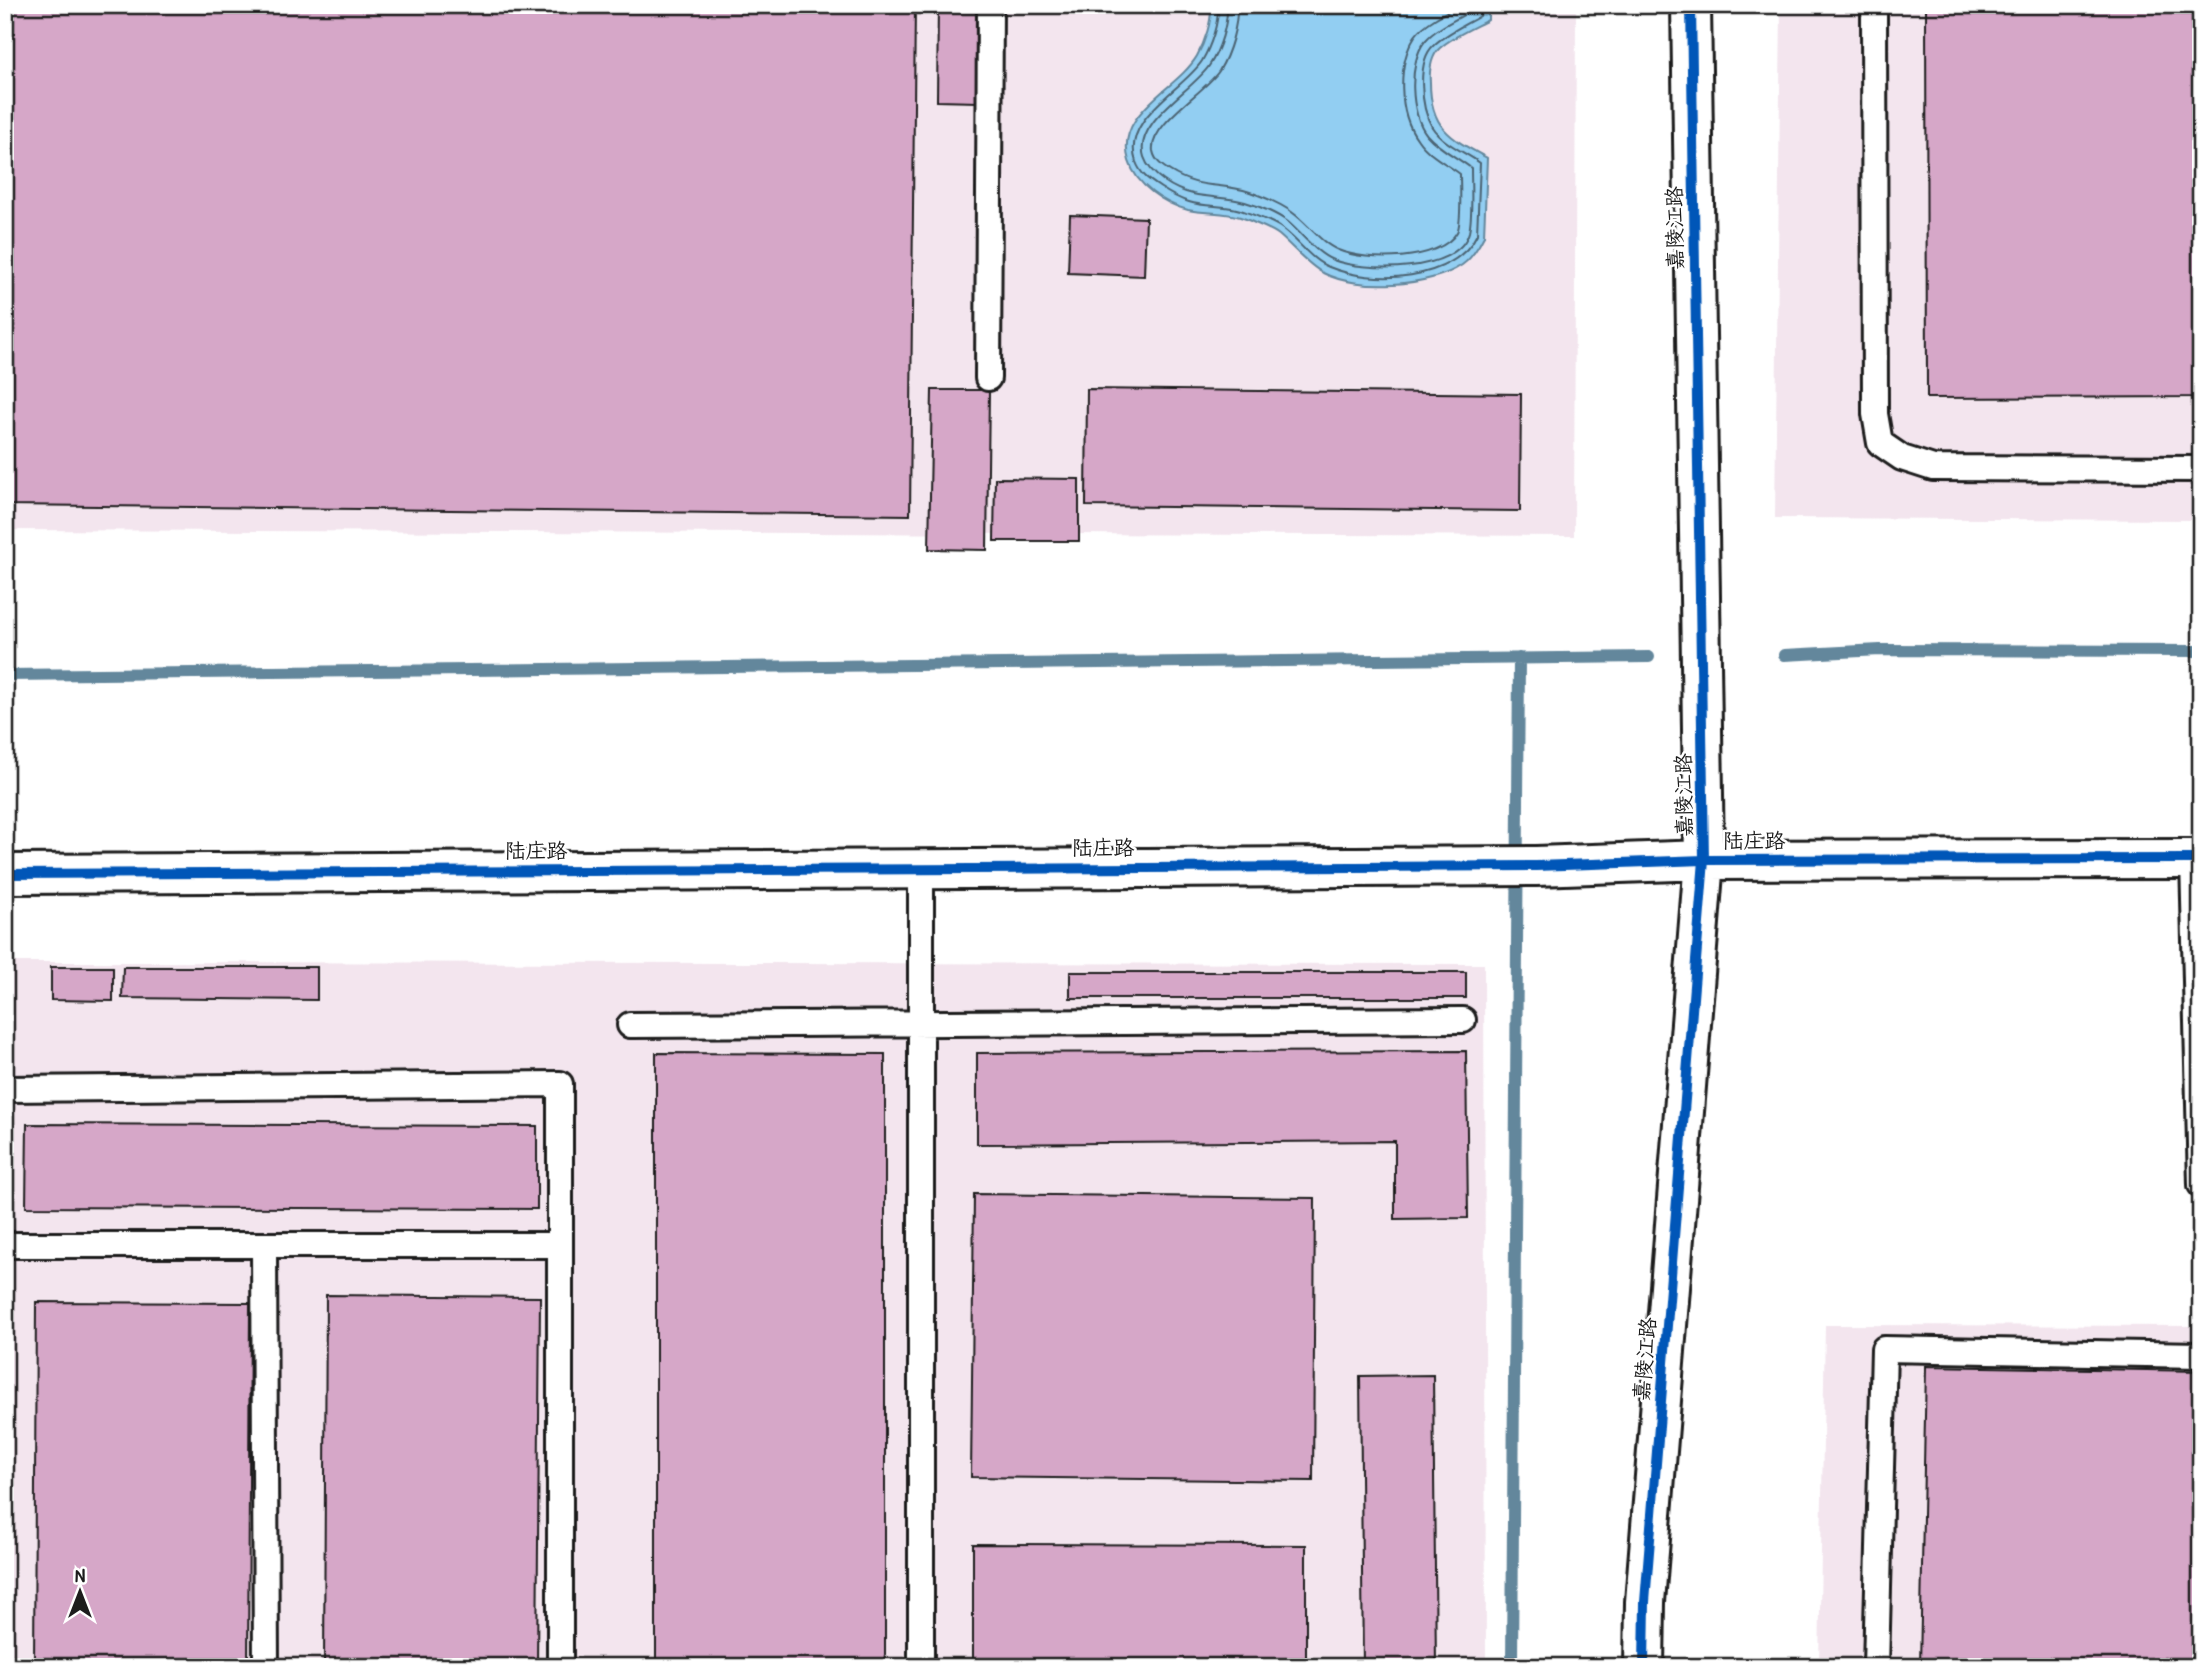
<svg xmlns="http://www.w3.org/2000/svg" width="2206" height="1672" viewBox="0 0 2206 1672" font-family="'Patrick Hand','LXGW WenKai TC',sans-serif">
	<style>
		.built { fill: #f3e5ee }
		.water { fill: #92cef2; stroke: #63879c; stroke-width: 2 }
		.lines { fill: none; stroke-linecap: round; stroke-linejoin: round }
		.shore { stroke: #4b6372; stroke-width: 2 }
		.stream { stroke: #63879c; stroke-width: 12 }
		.building { fill: #d6a7c8; stroke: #1c1c1c; stroke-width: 2 }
		.service-casing { stroke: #1c1c1c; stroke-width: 30 }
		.tertiary-casing { stroke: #1c1c1c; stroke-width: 44 }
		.service { stroke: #fff; stroke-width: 24 }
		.tertiary { stroke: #fff; stroke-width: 38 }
		.cycleway-casing { stroke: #fff; stroke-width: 15 }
		.cycleway { stroke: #0057b8; stroke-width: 10 }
		.labels { text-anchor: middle; stroke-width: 5; stroke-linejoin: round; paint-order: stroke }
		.street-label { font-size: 21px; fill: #1c1c1c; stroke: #fff }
	</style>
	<rect width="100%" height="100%" fill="#fff"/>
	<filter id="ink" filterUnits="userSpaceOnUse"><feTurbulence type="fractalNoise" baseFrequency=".0143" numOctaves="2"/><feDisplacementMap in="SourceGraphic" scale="14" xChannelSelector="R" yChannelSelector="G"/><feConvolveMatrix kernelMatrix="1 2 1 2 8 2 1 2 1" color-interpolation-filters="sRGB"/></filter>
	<g filter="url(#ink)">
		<path class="built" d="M5,5H1576L1574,536L5,530Z
			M1781,5H2201V520L1775,518Z
			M5,962L1484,964L1486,1667H5Z
			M1825,1325L2201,1326V1667H1819Z"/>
		<path class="water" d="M1211,5H1488V20C1475,27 1447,39 1437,51C1431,59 1429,72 1430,82C1430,128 1450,138 1487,158L1484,236C1479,246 1472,258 1462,265C1430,287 1358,291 1323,273C1307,264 1293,247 1279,235C1270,228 1256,224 1246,219C1227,211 1207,214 1188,210C1164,204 1136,185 1129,161C1114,112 1177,90 1197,56C1205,42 1212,21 1211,5Z"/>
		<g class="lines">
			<path class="shore" d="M1218,5C1219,22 1211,46 1202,61C1183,90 1121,118 1136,162C1141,175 1149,180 1161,188C1170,194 1179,199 1189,202C1207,208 1228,204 1246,212C1257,216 1271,221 1280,227C1297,238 1310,260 1329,267C1372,285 1455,282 1477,234L1480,163C1465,152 1443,144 1432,127C1421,108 1416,61 1434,45C1447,33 1465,25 1480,16L1482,5
				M1227,5C1228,24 1220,50 1209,66C1192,91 1133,122 1144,157C1150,175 1174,190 1193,194C1210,198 1228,197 1245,202C1259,206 1278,214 1288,222C1302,234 1316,253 1333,260C1364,272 1458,274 1469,232C1473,215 1471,186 1471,168C1457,157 1439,149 1427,135C1410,115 1408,62 1425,41C1436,28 1457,19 1471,11L1473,5
				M1237,5C1238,26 1230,53 1219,71C1205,92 1149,125 1153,151C1155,161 1162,166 1170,171C1200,190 1219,182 1250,192C1264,197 1282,204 1293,213C1308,224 1321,243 1338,250C1366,262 1440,262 1457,232C1462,223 1460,186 1460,174C1447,164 1428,155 1418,140C1398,113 1397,64 1415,36C1424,23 1446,12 1460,5"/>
			<path class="stream" d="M1784,655L1880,650L2201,651
				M5,675L1649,657
				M1512,1667L1519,658"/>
		</g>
		<path class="building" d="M5,5H915L910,515L5,505Z
			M938,5H980L978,102L937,101Z
			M1926,5H2201V397L1927,398Z
			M1070,215L1146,218L1144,276L1068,273Z
			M1087,389L1521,394L1520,511L1086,506Z
			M932,390H989L987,550L929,549Z
			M995,478L1079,479V541H994Z
			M51,967H113V1001L51,1000Z
			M123,967H317V1000L122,998Z
			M1070,972H1466V998H1070Z
			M1466,1051L1468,1218L1395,1219V1141L977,1144V1053Z
			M656,1053L885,1054V1667H656Z
			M27,1124L537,1126V1209L26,1207Z
			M974,1194L1315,1198L1313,1481L971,1477Z
			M326,1295L540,1297L537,1667H324Z
			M36,1302L250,1303L248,1667H34Z
			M1926,1366L2201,1371V1667H1920Z
			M1433,1375L1436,1667H1363L1360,1376Z
			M973,1544L1306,1545V1667H973Z"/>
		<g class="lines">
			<g class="service-casing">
				<path id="service" d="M1874,5L1875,414L1880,443L1902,458L1933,468L2201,469
					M988,378L990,5
					M2193,859L2201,1185
					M630,1025L1463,1020
					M5,1089L560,1084V1667
					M5,1245H560
					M264,1245L266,1667
					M921,1667V869
					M1876,1667L1884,1349L2201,1355"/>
			</g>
			<g class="tertiary-casing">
				<path id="tertiary" d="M5,874L1536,866L1704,860L2201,859
					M1644,1667L1645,1602L1704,860L1691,5"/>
			</g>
			<use href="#service" class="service"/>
			<use href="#tertiary" class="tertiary"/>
			<g class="cycleway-casing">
				<path id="cycleway" d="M5,874L1536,866L1704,860L2201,859
					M1644,1667L1645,1602L1704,860L1691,5"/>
			</g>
			<use href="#cycleway" class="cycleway"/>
		</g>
	</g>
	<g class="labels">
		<g class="street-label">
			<text transform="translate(1675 228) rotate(-91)" y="7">嘉陵江路</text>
			<text transform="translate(1684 795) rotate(-91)" y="7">嘉陵江路</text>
			<text x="1754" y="848">陆庄路</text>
			<text x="1103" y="855">陆庄路</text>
			<text x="536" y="858">陆庄路</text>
			<text transform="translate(1645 1359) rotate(-85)" y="7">嘉陵江路</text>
		</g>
	</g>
	<rect width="2206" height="1672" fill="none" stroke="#fff" stroke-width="28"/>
	<rect x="14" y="14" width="2178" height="1644" fill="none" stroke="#1c1c1c" stroke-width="2.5" filter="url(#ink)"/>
	<g transform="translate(80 1592)" stroke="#ffffff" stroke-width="5" paint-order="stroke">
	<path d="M0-5L12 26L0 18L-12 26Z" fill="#1c1c1c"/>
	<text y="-10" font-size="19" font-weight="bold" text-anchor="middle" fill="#1c1c1c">N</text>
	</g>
</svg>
